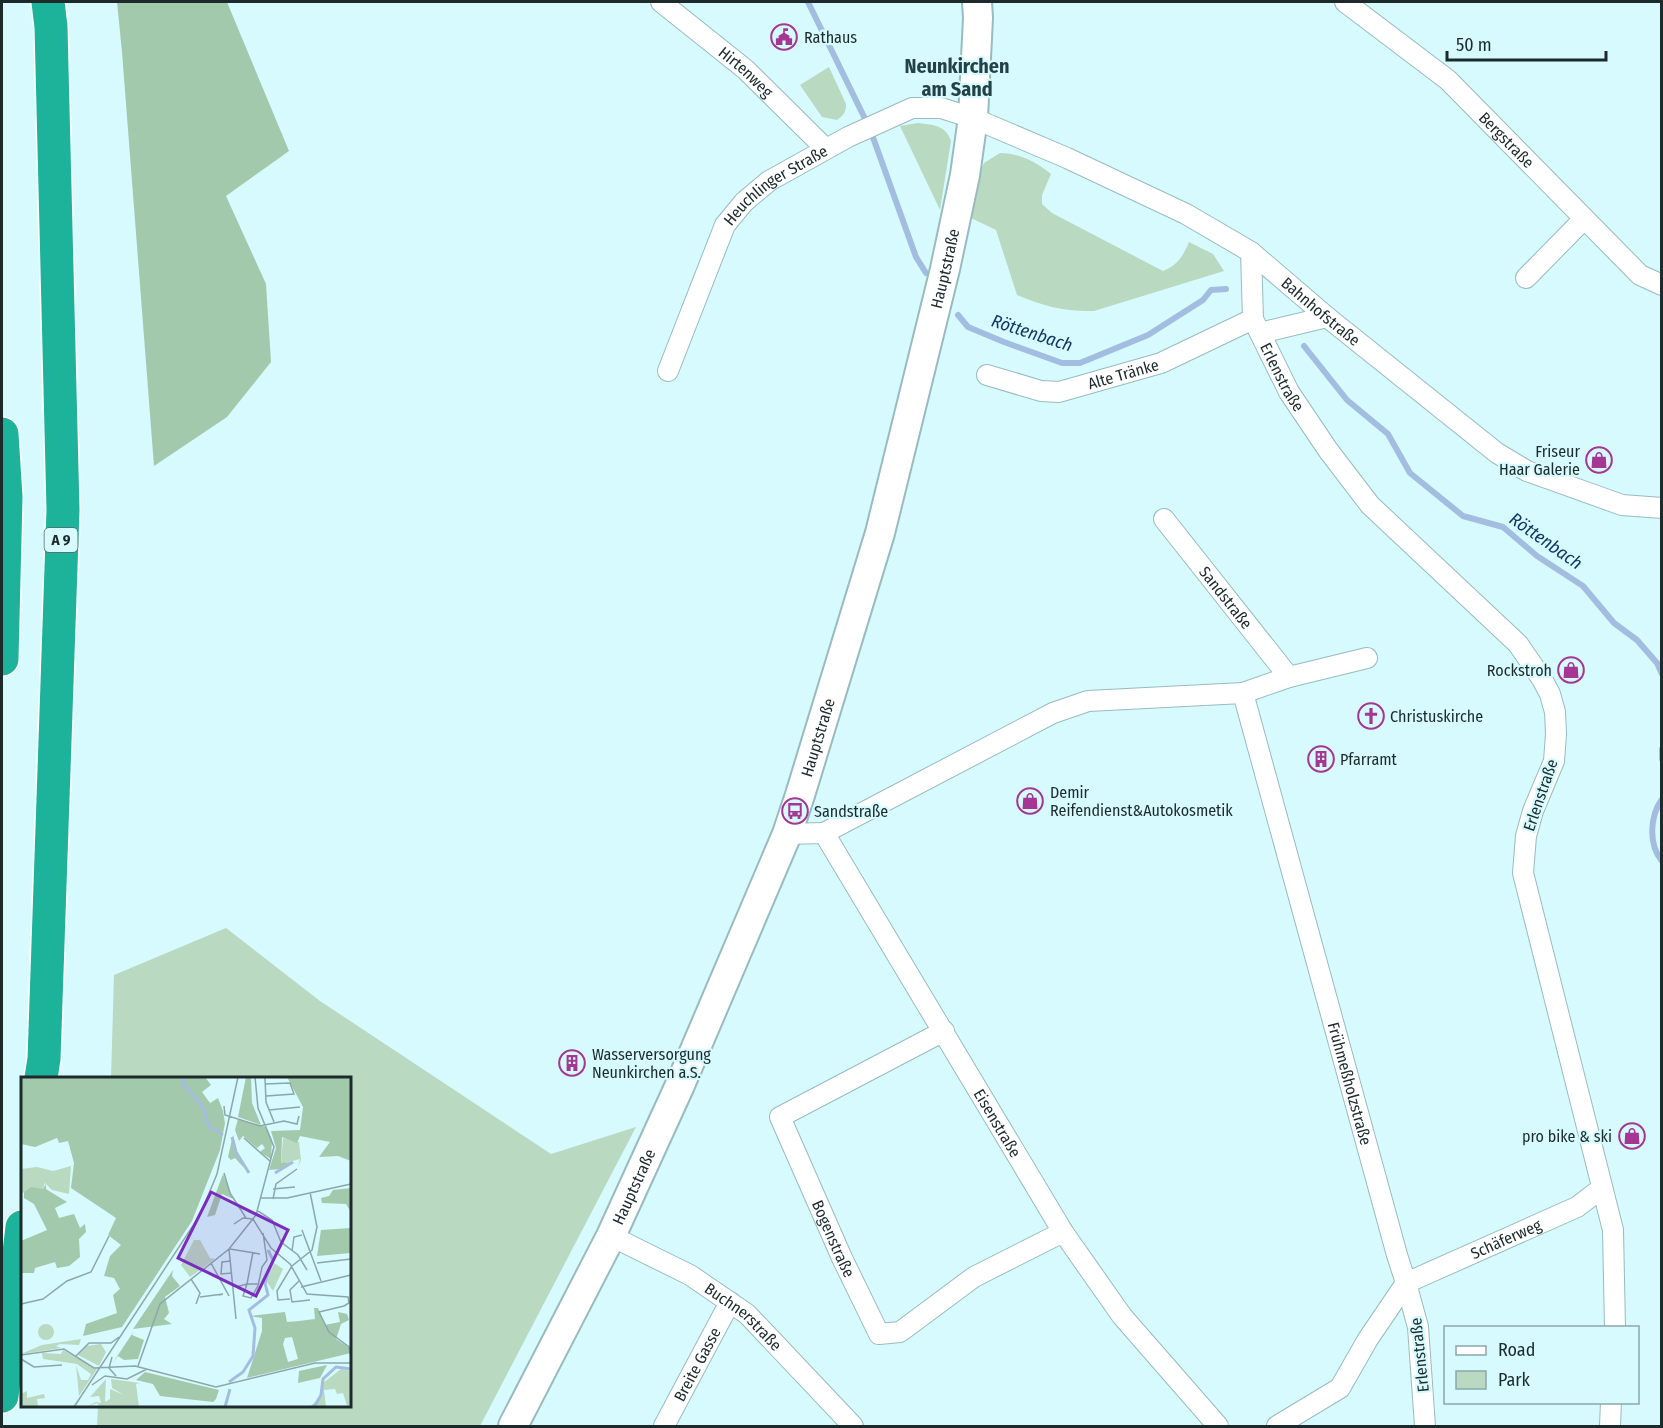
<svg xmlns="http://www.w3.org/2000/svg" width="1663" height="1428" viewBox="0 0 1663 1428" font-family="'Fira Sans Condensed',sans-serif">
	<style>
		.green { fill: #bad9c1 }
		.forest { fill: #a3c9ac }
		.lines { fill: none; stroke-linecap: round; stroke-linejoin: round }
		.stream { stroke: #a3bde1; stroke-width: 6 }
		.minor-casing { stroke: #98bbbf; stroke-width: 22 }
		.secondary-casing { stroke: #98bbbf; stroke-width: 32 }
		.motorway-casing { stroke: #fff; stroke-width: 36 }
		.minor { stroke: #fff; stroke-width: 20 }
		.secondary { stroke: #fff; stroke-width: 28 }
		.motorway { stroke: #1db39b; stroke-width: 33 }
		.labels { text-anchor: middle; stroke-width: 4.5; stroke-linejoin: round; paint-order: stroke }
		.shield { fill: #d6fafe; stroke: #54686a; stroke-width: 1.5 }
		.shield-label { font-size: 15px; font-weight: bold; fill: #1c2a2b }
		.poi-label { font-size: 16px; fill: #1c2a2b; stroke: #d6fafe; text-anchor: start }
		.street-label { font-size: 16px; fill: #1c2a2b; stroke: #d6fafe }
		.water-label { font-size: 18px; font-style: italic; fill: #143663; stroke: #d6fafe }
		.quarter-label { font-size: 20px; font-weight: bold; fill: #234245; stroke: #d6fafe }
		.inset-river { fill: none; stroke: #a3bde1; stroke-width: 3 }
		.inset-road { fill: none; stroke: #8ca7aa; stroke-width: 1.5 }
		.view { fill: #7b2cbf; fill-opacity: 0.15; stroke: #7b2cbf; stroke-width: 3 }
		.inset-edge { fill: none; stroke: #1c2a2b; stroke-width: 3 }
	</style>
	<rect width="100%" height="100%" fill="#d6fafe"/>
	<path class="green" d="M829,67L846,104C846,112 844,115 837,120L822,117L800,85Z
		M918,123C933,125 946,125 951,141L940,210L900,126Z
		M1000,153C1020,153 1036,162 1051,174L1042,195V204L1052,213L1163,271C1178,265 1183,256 1189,242L1213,254L1224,271L1094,311C1067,312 1042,306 1017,295L996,230L971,218L979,174L984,163Z
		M226,928L320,1001L551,1154L636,1127L480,1426H97L98,1406H350V1078H111L114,975Z"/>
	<path class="forest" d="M117,2H227L289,151L226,196L266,284L271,362L227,417L154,466L122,52Z"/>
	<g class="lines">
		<path class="stream" d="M808,2L870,129L916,257L926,273
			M958,315L968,327L1004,342L1062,363H1080L1148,335L1203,300L1211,290L1226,289
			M1304,346L1347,400L1388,434L1410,473L1463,516L1503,527L1537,556L1583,586L1614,623L1637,640L1657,663L1662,674
			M1662,749V759
			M1662,799C1650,816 1648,844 1662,861"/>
		<g class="minor-casing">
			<g id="minor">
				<path id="s1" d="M661,2L745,69L825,148"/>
				<path id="s2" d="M1345,2L1448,80L1640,275L1662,285"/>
				<path id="s3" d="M1251,252L1253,319L1289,392L1328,450L1370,505L1518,644L1542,679L1550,694L1555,712L1556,734L1554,761L1533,811L1526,836L1523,873L1613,1230L1615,1328"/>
				<path d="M1526,278L1583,220"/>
				<path d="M1260,333L1327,317"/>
				<path id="s4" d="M668,371L725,225L744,202L769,181L848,137L912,108H941L973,118L1067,158L1186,214L1251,252L1327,317L1497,453L1527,471L1622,505L1662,508"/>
				<path id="s5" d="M987,375L1041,391L1059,392L1161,363L1253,319"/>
				<path id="s6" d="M1164,519L1289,677"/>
				<path id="s7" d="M1243,693L1397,1255L1406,1283L1368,1339L1340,1388L1277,1426"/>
				<path d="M824,833L1053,713L1088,701L1243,693L1289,677L1367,658"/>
				<path id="s8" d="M787,834L824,833L1063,1232L1122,1316L1218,1426"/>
				<path id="s9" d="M944,1031L780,1117L842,1258L879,1334L900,1332L974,1277L1063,1232"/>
				<path id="s10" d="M611,1236L690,1275L747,1314L853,1426"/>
				<path id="s11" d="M664,1426L730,1302"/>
				<path id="s12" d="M1425,1426L1418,1327L1406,1283L1577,1207L1602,1188"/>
				<path d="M1610,1426L1611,1402"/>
			</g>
		</g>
		<g class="secondary-casing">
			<g id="secondary">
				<path id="s13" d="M513,1426L611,1236L680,1085L787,834L800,795L880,533L945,269L965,175L973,118L978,18L977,2"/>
			</g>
		</g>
		<g class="motorway-casing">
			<path id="motorway" d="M2,434L6,497L2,659
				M41,1078L44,1059L63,510L51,27L48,2
				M2,1396L22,1227"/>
		</g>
		<use href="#minor" class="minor"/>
		<use href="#secondary" class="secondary"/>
		<use href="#motorway" class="motorway"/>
	</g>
	<defs>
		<g id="civic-ring" transform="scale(1.35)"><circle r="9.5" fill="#d6fafe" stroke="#a53693" stroke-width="1.5"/><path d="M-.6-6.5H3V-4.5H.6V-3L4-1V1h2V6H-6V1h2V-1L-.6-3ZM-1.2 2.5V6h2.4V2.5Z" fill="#a53693"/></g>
		<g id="shop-ring" transform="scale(1.35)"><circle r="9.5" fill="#d6fafe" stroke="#a53693" stroke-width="1.5"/><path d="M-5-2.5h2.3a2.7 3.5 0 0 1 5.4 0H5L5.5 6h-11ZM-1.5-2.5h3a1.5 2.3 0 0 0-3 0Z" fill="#a53693"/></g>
		<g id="church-ring" transform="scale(1.35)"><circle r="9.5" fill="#d6fafe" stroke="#a53693" stroke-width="1.5"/><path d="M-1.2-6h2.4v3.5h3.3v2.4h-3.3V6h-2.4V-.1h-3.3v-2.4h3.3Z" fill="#a53693"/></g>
		<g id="building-ring" transform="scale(1.35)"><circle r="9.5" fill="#d6fafe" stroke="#a53693" stroke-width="1.5"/><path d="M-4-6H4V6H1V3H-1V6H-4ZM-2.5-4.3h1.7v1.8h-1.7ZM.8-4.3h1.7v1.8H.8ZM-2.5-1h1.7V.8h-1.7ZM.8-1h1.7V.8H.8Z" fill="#a53693"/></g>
		<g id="bus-ring" transform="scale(1.35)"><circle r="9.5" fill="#d6fafe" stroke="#a53693" stroke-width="1.5"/><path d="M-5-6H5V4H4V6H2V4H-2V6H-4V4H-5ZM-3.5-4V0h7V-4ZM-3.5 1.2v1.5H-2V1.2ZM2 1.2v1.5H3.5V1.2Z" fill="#a53693"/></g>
	</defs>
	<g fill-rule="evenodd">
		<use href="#civic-ring" x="784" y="37"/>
		<use href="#shop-ring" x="1599" y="460"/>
		<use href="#shop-ring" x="1571" y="670"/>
		<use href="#church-ring" x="1371" y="716"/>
		<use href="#building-ring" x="1321" y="759"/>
		<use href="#shop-ring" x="1030" y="801"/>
		<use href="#bus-ring" x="795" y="811"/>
		<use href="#building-ring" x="572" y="1063"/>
		<use href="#shop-ring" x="1632" y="1136"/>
	</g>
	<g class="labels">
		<rect class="shield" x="44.5" y="528" width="33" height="24" rx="4.5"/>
		<g class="shield-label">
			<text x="61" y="545">A 9</text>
		</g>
		<g class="poi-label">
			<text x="804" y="43">Rathaus</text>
			<text x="1580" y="457" text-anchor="end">Friseur<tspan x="1580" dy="18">Haar Galerie</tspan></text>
			<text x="1552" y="676" text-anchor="end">Rockstroh</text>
			<text x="1390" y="722">Christuskirche</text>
			<text x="1340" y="765">Pfarramt</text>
			<text x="1050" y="798">Demir<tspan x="1050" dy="18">Reifendienst&amp;Autokosmetik</tspan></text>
			<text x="814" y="817">Sandstraße</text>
			<text x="592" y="1060">Wasserversorgung<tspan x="592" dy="18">Neunkirchen a.S.</tspan></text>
			<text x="1612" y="1142" text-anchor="end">pro bike &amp; ski</text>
		</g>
		<g class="street-label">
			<text dy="6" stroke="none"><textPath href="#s1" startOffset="110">Hirtenweg</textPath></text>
			<text dy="6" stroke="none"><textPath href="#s2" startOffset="213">Bergstraße</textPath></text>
			<text dy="6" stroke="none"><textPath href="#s4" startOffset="222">Heuchlinger Straße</textPath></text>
			<text dy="6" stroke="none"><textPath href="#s13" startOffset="1240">Hauptstraße</textPath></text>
			<text dy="6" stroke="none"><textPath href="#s4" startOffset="843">Bahnhofstraße</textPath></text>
			<text dy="6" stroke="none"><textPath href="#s5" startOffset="141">Alte Tränke</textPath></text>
			<text dy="6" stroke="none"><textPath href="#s3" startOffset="132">Erlenstraße</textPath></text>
			<text dy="6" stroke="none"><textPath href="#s6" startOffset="100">Sandstraße</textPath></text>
			<text dy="6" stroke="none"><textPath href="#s13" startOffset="754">Hauptstraße</textPath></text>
			<text transform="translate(1540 795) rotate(-71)" y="6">Erlenstraße</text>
			<text dy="6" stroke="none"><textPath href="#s7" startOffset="405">Frühmeßholzstraße</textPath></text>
			<text dy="6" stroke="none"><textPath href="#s8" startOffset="375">Eisenstraße</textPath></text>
			<text dy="6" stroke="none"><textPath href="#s13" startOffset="268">Hauptstraße</textPath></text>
			<text dy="6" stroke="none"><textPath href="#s9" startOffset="318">Bogenstraße</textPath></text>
			<text dy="6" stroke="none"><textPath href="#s12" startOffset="254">Schäferweg</textPath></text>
			<text dy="6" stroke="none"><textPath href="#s10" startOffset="156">Buchnerstraße</textPath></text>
			<text transform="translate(1419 1355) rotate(-96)" y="6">Erlenstraße</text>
			<text dy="6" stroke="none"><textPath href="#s11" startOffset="70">Breite Gasse</textPath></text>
		</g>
		<g class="water-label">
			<text transform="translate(1032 333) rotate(18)" y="6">Röttenbach</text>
			<text transform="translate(1546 541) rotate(35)" y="6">Röttenbach</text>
		</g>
		<g class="quarter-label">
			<text x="957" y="73">Neunkirchen<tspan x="957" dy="23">am Sand</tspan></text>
		</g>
	</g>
	<g transform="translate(21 1077)">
		<rect width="330" height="330" fill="#d6fafe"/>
		<path d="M262,61L278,65L280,83L277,90L279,82L260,87ZM50,89L48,117L31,113L24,106L22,112L0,116V92L16,90L32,94ZM173,163H179L189,181L194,182L169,200L160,188ZM253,186L262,192L252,214L246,205ZM17 255a8 8 0 1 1 16 0a8 8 0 1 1-16 0ZM60,262L58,268L39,267L35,269L40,271L0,277L21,268ZM80,267L85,275L78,289L57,278L65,269ZM42,273L76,292L58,319L55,288L60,303H67L70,297L56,287L22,282L21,276L40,277ZM320,292L330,294V326L326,329L322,316L316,317L314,312L303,313L305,330H288L301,320L302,306ZM85,302L84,325L89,322V312L103,318L91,311L90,302L119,306L115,307L118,330H80L76,326L65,330L75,325L80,326L78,319L69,320ZM6,314V321L23,317L24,321L16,322L17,330H0V317Z" fill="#bad9c1"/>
		<path d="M0,0H184L190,8L181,15L189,26L197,21L202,34L204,46L199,73L171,144L101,250L62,259L65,247L96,236L92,218L99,212L93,201L83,199L89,179L100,168L87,158L95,141L50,111L53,86L47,64L38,66L36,61L14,70L0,67ZM225,0H230L231,26L240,48L217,40ZM266,0H330V84L317,79L298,80L309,65L279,59L276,66L261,60L260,86L273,85L262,92L248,93L255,71L250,54L279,53L282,30ZM217,42L245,50L251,63L250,82L239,75L244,71L241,67L236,71L222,59L218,64L214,53ZM212,58L216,74L223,91L214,81L210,83L207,80ZM202,97L212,122L201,117L194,138L186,140ZM25,107V112L46,125L34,131L38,141L53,137L59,151L64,147L65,155L58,162L59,180L48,189L36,191L34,185L14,191L13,196H0V164L26,153L13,127L3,121V115L10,110L22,112ZM330,111V135L325,127L301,126L300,121L308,119L312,113ZM330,151V176L296,179L300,153ZM152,193L151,199L159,209L144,220L148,236L143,242L151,247L112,252ZM293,231H297L304,248L319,245L317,235L326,237L328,243L320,247L315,262L330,272V276L226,301L241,254V241L229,239L264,235L266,245L278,244L294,242ZM271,260L277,282L267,285L262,267L264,261ZM113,254L111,258L123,263L117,282L103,283L97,279L91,287ZM306,288L299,301L277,306L278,294ZM124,295L198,313L195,322L192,325L139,319L132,307L115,303Z" fill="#a3c9ac" fill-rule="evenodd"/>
		<path class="inset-river" d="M163,0L162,7L182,30L188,50L202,58M211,60L215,75L228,96M254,96L272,85M208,305L222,295L232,279L234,251L228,233L247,218L244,206L252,183L247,173M204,330L209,312M293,330L300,318L302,302L315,290L330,292"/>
		<path class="inset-road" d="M244,1L245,25L253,45M244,7L269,6L273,17L245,19M203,29L204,38L239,49L263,44L276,47L278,39M248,33L279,30M223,61L250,85M203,96L209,116L225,141M252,112L274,110M239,121H266L330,107M252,122L255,107L276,92M237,134L251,143L260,165L277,178L286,193M213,147L222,141L232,142L250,171L269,187L286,217L327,220L328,226L323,229L298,235L308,255L328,270L330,280M281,153L300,204M208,172L215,242M209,172L239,177M271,174L273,160L281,158M210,184L201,185L200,197L211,196M190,186L208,219M296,186L330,182M170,202L179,216L175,227M278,204L269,213L271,225L289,223M237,207H226L222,219L230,221L237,209L241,190L246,183L242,156M215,210L226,207L232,175M280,210L330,198M179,220L202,217L198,218M269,222L257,223L256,214L271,189L291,173L296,150L289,115M0,227L22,222L46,204L70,195L88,159M0,278L43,272L73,291L114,289L195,310L294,286H330M55,279L68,266H90L98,260M91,280L88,291L95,299M0,282L13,290L41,288M117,289L139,227L208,172L235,138L253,70L237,31L234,0M71,308L84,299L106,302L126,292M53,330L179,138L196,97L217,0"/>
		<path class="view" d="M190,115L267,153L235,219L157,181Z"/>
		<rect width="330" height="330" class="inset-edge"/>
	</g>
	<rect width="1663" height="1428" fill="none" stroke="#1c2a2b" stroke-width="6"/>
	<rect x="1444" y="1326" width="195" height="78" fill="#d6fafe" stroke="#8ca7aa" stroke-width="1.5"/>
	<rect x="1456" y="1346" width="30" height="9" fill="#ffffff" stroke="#8ca7aa" stroke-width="1.5"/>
	<text x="1498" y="1356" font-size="18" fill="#1c2a2b">Road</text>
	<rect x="1456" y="1371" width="30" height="18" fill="#bad9c1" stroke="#8ca7aa" stroke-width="1.5"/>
	<text x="1498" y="1386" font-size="18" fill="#1c2a2b">Park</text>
	<path d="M1447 51v9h159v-9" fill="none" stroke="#1c2a2b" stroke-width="3"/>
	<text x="1456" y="51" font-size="18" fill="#1c2a2b" stroke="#d6fafe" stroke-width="4.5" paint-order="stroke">50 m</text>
</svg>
